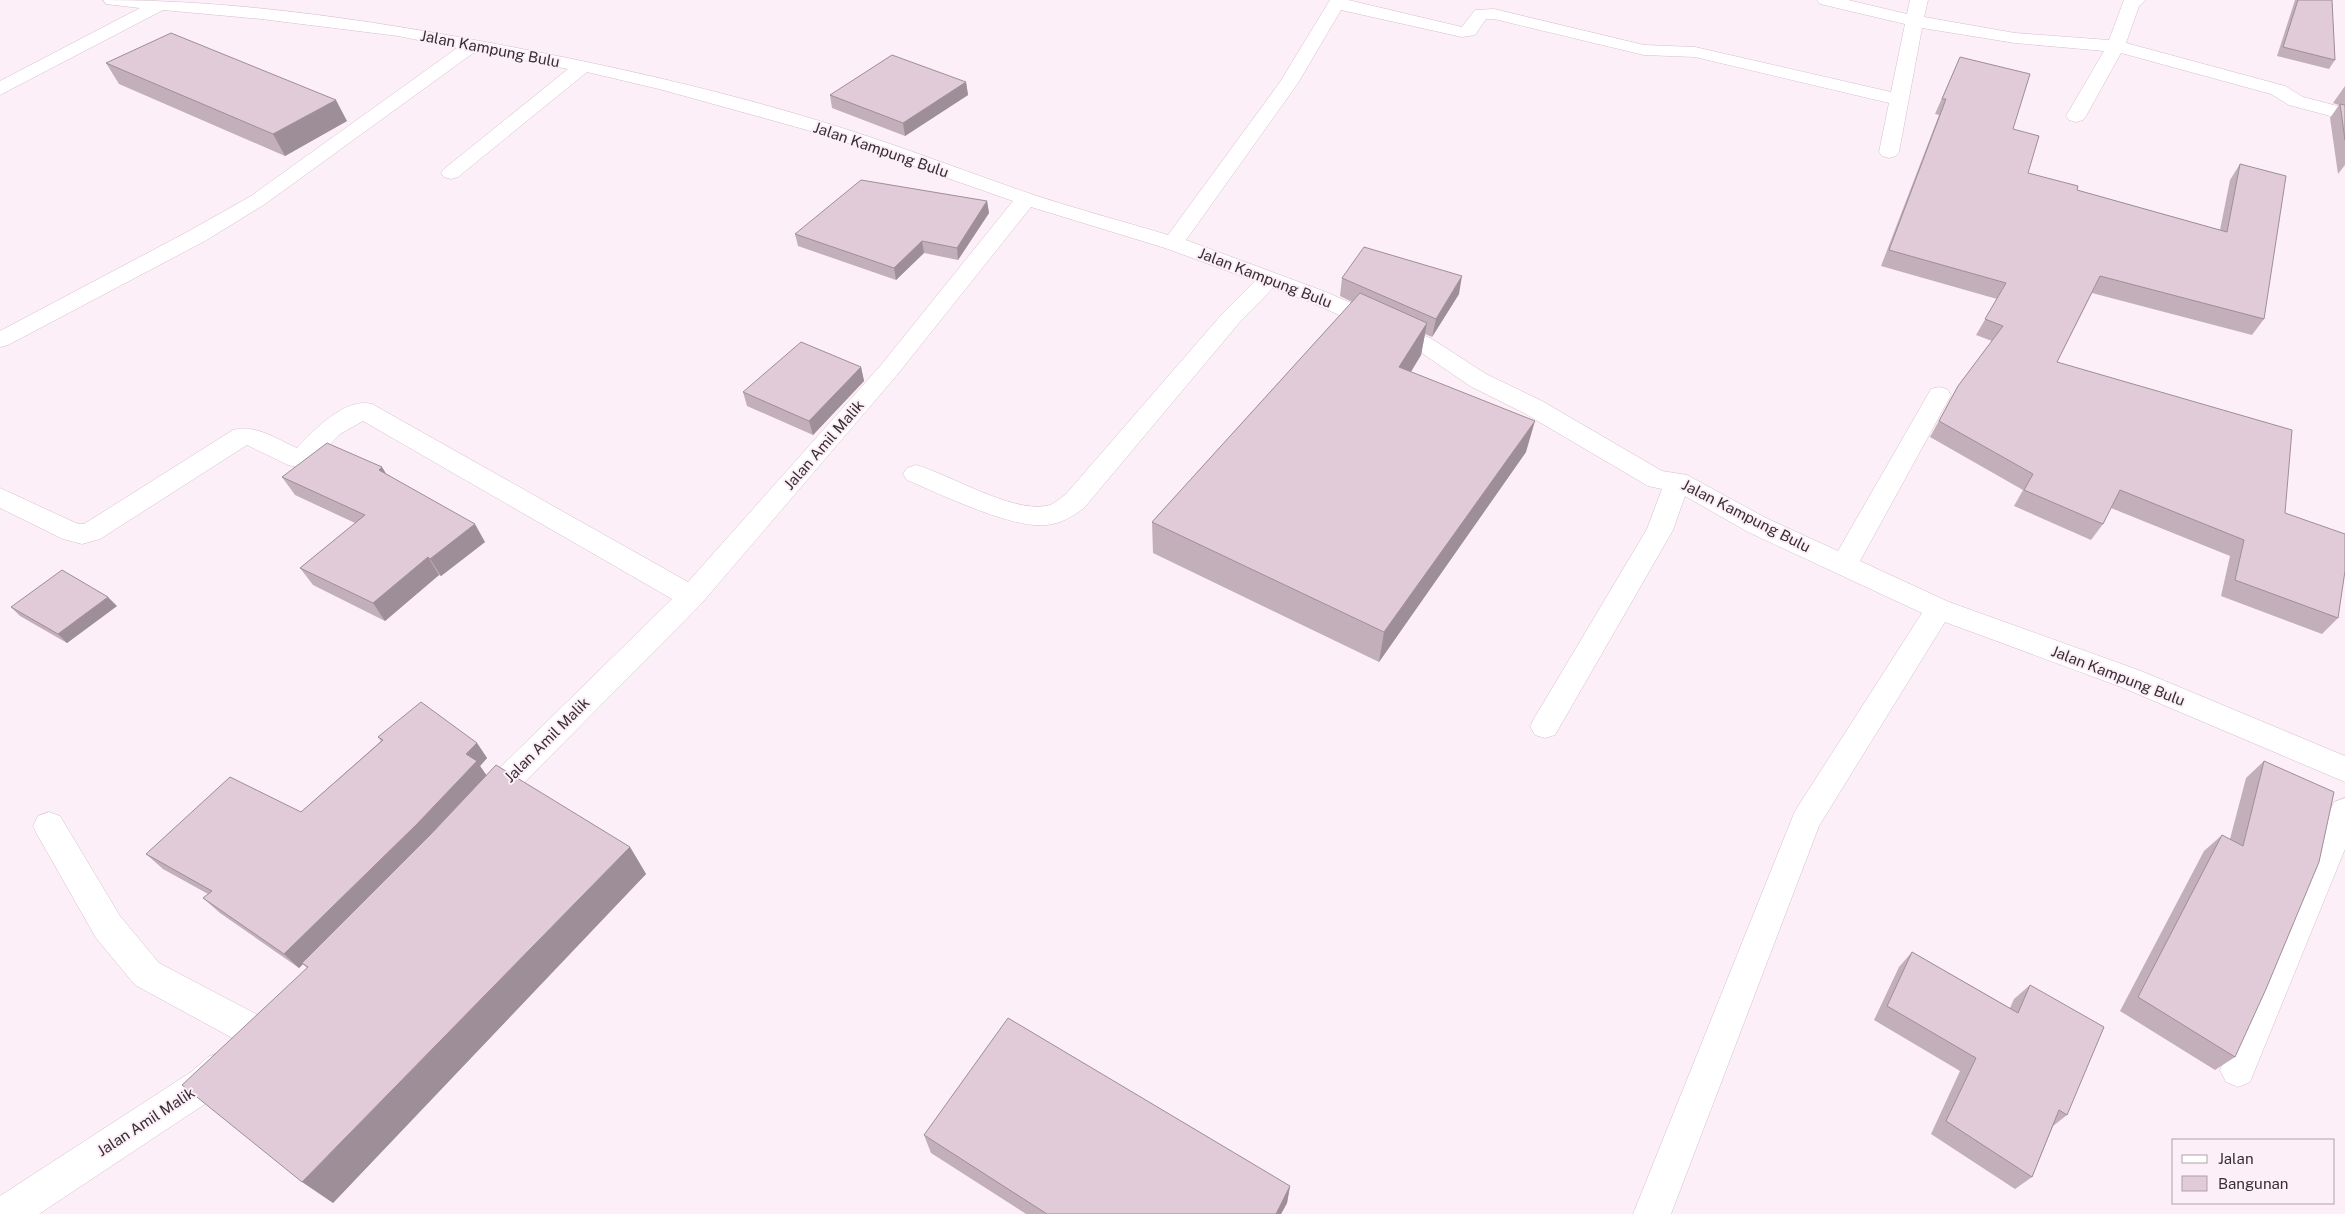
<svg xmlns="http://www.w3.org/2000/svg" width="2345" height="1214" viewBox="0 0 2345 1214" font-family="'Public Sans',sans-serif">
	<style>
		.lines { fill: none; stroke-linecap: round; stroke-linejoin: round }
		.minor-casing { stroke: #d5bfcc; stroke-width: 1 }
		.minor { fill: #fff; fill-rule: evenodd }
		.wall { fill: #c2afba }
		.shaded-wall { fill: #9e8e97 }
		.building { fill: #e1cbd8; stroke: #9e8e97 }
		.labels { text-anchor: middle; stroke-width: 4; stroke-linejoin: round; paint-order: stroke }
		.street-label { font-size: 15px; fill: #372f34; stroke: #fdeff7 }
	</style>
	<rect width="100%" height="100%" fill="#fdeff7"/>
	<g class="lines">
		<g class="minor-casing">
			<path id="minor" d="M103,0C233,0 363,19 491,43C608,65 725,91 839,127C903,147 967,172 1031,194C1076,209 1122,221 1168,235L1280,82L1330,0H1348L1462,27L1475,10L1494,9L1644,45L1695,47L1891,92L1905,24L1820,4L1817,0H1848L1907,14L1910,0H1928L1924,17L2015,33L2109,40L2124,0H2146L2139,6L2126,43L2285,86L2303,97L2345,108V120L2289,105L2271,94L2121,53L2086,116L2083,120L2076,122L2069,120L2066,116L2104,51L2015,43L1922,28L1899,152L1896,156L1889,158L1882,156L1879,152L1889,103L1695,57L1644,55L1494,19H1486L1475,35L1462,37L1341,10L1298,83L1186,240L1326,292L1432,339L1486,374L1542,401L1662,471L1687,475L1766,518L1838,551L1931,389L1939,387L1947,389L1951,395L1860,561L1949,602L2141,671L2345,756V782L2121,687L1945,622L1819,826L1671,1214H1633L1795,811L1922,613L1748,532L1685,496L1673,530L1555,735L1545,738L1535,735L1530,726L1535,717L1647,529L1662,489L1648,486L1524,413L1470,386L1416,349L1310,302L1273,288L1239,323L1084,508C1073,516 1061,524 1046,525C1012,529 940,494 907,480L903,474L907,468L916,465C951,475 1010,512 1046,506C1053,505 1060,499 1066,494L1223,313L1255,281L1165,248L1031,207L897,375L701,604L497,810L486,814L475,810L471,801L475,792L672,599L363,421L340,434L310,465L301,468L288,465L247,445L100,539L82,544L63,539L0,508V488L78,524H84L233,430C256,424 276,439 297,448C313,431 345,397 372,404L688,582L881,365L1013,201L825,135L659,89L587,72L458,177L451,179L444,177L441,173L444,169L568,69L476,51L265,204L205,241L8,345L0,347V331L189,231L251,196L457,48L398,36L261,19L163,10L0,95V81L140,8L106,4Z
				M2345,798V849L2250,1082L2238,1087L2226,1082L2220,1070L2330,811L2334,802Z
				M49,812L60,816L120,916L159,963L271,1022L276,1034L271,1046L259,1051L247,1046L135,985L96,938L38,836L33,826L38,816Z
				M220,1052L232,1057L238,1069L232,1081L217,1096L39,1214H0V1196L191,1072L208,1057Z"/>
		</g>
		<use href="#minor" class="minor"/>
	</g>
	<path class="wall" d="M2295,0H2332L2335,60L2329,69L2277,56Z
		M1960,57L2013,129L2028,173L2077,190L2220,230L2230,180L2240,164L2264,319L2252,335L2092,293L2057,362L2285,513L2338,618L2322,634L2221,596L2230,556L2111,508L2103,524L2091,540L2014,506L2023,490L1930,437L1958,386L1992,341L1976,335L1997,299L1881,266L1939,115L1935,114Z
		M106,63L347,121L285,156L119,84Z
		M966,82L968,95L905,136L832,108L830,95Z
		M2345,86V165L2338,174L2330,118L2339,105L2333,103Z
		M987,201L989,213L958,260L924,253L896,280L798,246L795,234Z
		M1342,278L1459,294L1432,337L1425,334L1421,355L1411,372L1526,452L1379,662L1153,553L1152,522L1352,302L1340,296Z
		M861,367L864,381L813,435L747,406L743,392Z
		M387,474L485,542L441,576L439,575L385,621L313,585L300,568L355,523L295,495L282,477Z
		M117,606L67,643L20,616L11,607Z
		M378,737L477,743L487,758L480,766L486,775L630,847L646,874L333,1203L307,968L303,964L299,968L220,913L203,898L208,894L163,869L146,854L301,812L381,741Z
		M2264,761L2235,1057L2215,1070L2120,1011L2204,851L2222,835L2230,839L2246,778Z
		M1912,952L2010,1008L2014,999L2030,985L2067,1115L2053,1126L2032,1177L2015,1189L1931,1134L1960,1071L1874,1020L1899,967Z
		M924,1135L1290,1186L1287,1203L1281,1214H1026L931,1153Z"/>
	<path class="shaded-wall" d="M966,82L968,95L905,136L903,123Z
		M336,100L347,121L285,156L273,134Z
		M987,201L989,213L958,260L957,248Z
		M922,241L924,253L896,280L894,268Z
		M1462,276L1459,294L1432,337L1436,319Z
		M1427,323L1421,355L1394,399L1399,367Z
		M861,367L864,381L813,435L809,421Z
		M1535,421L1526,452L1379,662L1384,632Z
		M382,467L393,485L379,470Z
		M475,524L485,542L441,576L430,559Z
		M428,557L439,575L385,621L373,603Z
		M108,597L117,606L67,643L58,634Z
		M477,743L487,758L480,766L487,776L429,839L299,968L284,954Z
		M630,847L646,874L333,1203L302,1182Z
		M1290,1186L1287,1203L1281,1214H1276Z"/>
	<path class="building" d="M2298,0H2332L2335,60L2283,47Z
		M171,33L336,100L273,134L106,63Z
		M892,55L966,82L903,123L830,95Z
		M1960,57L2030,74L2013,129L2039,136L2028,173L2078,186L2077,190L2227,232L2240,164L2286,176L2264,319L2100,276L2057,362L2292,430L2285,513L2345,534V571L2338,618L2235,580L2244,540L2120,490L2103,524L2024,490L2033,474L1939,421L1958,386L2003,326L1985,319L2006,283L1889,250L1946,99H1942Z
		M2340,104L2345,105V140Z
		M861,180L987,201L957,248L922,241L894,268L795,234Z
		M1364,247L1462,276L1436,319L1342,278Z
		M1360,293L1427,323L1399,367L1535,421L1384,632L1152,522Z
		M801,342L861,367L809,421L743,392Z
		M327,443L382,467L379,470L475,524L430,559L428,557L373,603L300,568L365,515L282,477Z
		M62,570L108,597L58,634L11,607Z
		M421,702L477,743L466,754L477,761L417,824L284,954L203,898L212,891L146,854L230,777L301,812L383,740L378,737Z
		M2264,761L2334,792L2319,862L2266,989L2235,1057L2138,997L2222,835L2243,846Z
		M496,765L630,847L302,1182L182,1085L308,967L302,963L431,834Z
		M1912,952L2018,1013L2030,985L2104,1027L2067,1115L2059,1110L2032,1177L1946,1121L1976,1058L1887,1006Z
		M1008,1018L1290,1186L1276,1214H1047L924,1135Z"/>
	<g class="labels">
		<g class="street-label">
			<text transform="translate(490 49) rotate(11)" y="5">Jalan Kampung Bulu</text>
			<text transform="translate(881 150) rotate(19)" y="5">Jalan Kampung Bulu</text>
			<text transform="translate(1265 278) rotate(21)" y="5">Jalan Kampung Bulu</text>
			<text transform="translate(824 445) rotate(-49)" y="5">Jalan Amil Malik</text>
			<text transform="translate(1746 516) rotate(27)" y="5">Jalan Kampung Bulu</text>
			<text transform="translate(2118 676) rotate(21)" y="5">Jalan Kampung Bulu</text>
			<text transform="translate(547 740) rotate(-45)" y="5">Jalan Amil Malik</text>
			<text transform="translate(146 1122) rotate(-33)" y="5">Jalan Amil Malik</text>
		</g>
	</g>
	<rect x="2172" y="1139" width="162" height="65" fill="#fdeff7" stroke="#aea2a9"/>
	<rect x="2182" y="1155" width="25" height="8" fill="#ffffff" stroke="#aea2a9"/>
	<text x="2218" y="1164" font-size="15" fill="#372f34">Jalan</text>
	<rect x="2182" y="1176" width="25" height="15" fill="#e1cbd8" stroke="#aea2a9"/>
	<text x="2218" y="1189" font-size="15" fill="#372f34">Bangunan</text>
</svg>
